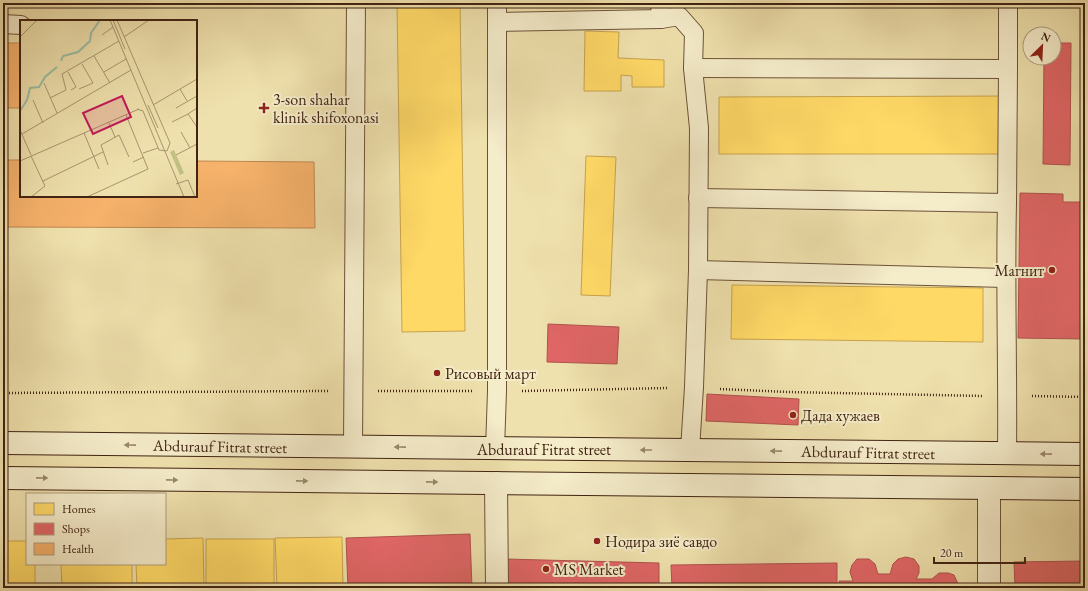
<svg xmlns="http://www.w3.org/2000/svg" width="1088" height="591" font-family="'EB Garamond',serif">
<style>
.homes{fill:#ffd966;stroke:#c6a24d}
.shops{fill:#e06666;stroke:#b0524d}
.health{fill:#f6b26b;stroke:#bf8750}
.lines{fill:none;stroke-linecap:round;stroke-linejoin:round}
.lane-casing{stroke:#6c5239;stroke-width:20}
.street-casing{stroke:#6c5239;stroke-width:24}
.secondary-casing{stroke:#402312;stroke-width:24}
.path{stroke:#402312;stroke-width:2.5;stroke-dasharray:1 2;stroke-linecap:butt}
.lane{stroke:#f5ecca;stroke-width:18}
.street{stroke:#f5ecca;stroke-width:22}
.secondary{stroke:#f5ecca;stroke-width:22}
.oneway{fill:#9a886e}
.poi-dot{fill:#8f2418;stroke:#f5ecca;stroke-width:1.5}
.labels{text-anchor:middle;stroke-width:4;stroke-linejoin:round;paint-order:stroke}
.poi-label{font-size:16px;fill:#402312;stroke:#f5ecca;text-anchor:start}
.street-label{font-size:16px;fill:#402312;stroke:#f5ecca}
.inset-river{fill:none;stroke:#9abea6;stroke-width:2}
.inset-road{fill:none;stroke:#a9956f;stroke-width:1}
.view{fill:#c2185b;fill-opacity:0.15;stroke:#c2185b;stroke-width:2}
.inset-edge{fill:none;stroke:#402312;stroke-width:2}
</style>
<rect width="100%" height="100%" fill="#efe1ad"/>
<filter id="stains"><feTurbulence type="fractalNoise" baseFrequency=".005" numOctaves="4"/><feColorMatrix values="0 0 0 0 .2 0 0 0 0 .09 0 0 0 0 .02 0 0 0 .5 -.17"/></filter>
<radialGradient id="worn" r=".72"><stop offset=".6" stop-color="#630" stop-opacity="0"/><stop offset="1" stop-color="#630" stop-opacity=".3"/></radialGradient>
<g class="homes">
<path d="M397,3h63l5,328 -63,1z"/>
<path d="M585,31l34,1 -1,26 46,2v27h-32v-11l-11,-1v16h-37z"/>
<path d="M1012,96v58h-293v-57z"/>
<path d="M586,156l30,1 -6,139 -29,-1z"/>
<path d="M732,285l251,3v54l-252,-3z"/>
<path d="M342,537l1,51h-66l-2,-50z"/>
<path d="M203,538l1,50h-67l-1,-24h29v-25z"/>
<rect x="206" y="539" width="68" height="49"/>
<path d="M3,541h24v23h8v24h-32z"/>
<path d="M61,564h71v24h-70z"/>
</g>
<g class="shops">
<path d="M1054,43h17l-1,122 -27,-1 1,-106h10z"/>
<path d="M1020,193l43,1v8h22v137l-67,-1z"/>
<path d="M548,324l71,3 -2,37 -70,-2z"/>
<path d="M707,394l92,5 -1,26 -92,-4z"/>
<path d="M470,534l2,54h-124l-2,-50z"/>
<path d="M906,557l8,2 5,7v7l-3,6h16l7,-6h9l6,2 6,13h-121v-7h14l-3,-9 2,-7 5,-6h12l6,5 3,10h12l3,-10 5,-5z"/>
<path d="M505,559l154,4v25h-155z"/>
<path d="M1085,561v27h-70l-1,-26z"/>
<path d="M837,563v25h-165l-1,-23z"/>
</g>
<g class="health">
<rect x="3" y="43" width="18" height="65"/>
<path d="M3,160h18v36h175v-35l118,1 1,66 -312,-1z"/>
</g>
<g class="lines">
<g class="lane-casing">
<g id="lane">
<path d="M661,19l18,-3 15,17 -1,35 6,60 -1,142 -4,117 -4,63"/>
<path d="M497,22l164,-3 -1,-16"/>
<path d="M3,24l18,1"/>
<path d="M693,68l315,1 -1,134 -309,-5"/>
<path d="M1008,69v-66"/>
<path d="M1007,203c-2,83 1,167 0,251"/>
<path d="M698,270l307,8"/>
<path d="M353,447l3,-444"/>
<path d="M495,449l2,-58v-388"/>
</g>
</g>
<g class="street-casing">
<g id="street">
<path d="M496,483l1,105"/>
<path d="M989,588v-100"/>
</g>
</g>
<g class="secondary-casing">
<g id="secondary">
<path d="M3,443l1082,11"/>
<path d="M3,478l1082,11"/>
</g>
</g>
<g class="path">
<path d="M720,389l68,3 195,4"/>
<path d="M378,391h95"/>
<path d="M522,391l147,-3"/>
<path d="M3,393l326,-2"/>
<path d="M1032,396l53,1"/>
</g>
<use href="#lane" class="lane"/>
<use href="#street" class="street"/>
<use href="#secondary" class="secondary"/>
</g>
<defs><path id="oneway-solid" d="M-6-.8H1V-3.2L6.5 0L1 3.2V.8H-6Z"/></defs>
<g class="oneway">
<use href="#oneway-solid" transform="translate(130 445) rotate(-179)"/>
<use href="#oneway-solid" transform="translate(400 447) rotate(-179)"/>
<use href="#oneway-solid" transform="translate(646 450) rotate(-180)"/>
<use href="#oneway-solid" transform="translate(776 451) rotate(-179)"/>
<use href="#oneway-solid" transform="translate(1046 454) rotate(-179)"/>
<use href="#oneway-solid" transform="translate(42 478) rotate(1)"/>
<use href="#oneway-solid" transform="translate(172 480) rotate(1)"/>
<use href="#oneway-solid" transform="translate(302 481) rotate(1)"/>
<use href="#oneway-solid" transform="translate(432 482) rotate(1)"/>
</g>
<g class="poi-dot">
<path d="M262 102h4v4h4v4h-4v4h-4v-4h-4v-4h4z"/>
<circle cx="1052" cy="270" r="4"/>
<circle cx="437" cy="373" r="4"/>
<circle cx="793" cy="415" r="4"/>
<circle cx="597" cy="541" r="4"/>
<circle cx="546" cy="569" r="4"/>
</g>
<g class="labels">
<g class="poi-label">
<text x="273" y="105">3-son shahar<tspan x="273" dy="18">klinik shifoxonasi</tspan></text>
<text x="1044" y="276" text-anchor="end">Магнит</text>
<text x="445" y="379">Рисовый март</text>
<text x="801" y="421">Дада хужаев</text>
<text x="605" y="547">Нодира зиё савдо</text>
<text x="554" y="575">MS Market</text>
</g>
<g class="street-label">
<text transform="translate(220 446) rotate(1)" y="6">Abdurauf Fitrat street</text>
<text x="544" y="455">Abdurauf Fitrat street</text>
<text transform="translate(868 452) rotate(1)" y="6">Abdurauf Fitrat street</text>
</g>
</g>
<g transform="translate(20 20)">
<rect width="177" height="177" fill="#efe1ad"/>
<path d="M154,130l10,23 -4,2 -10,-23z" fill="#c1c184"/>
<path class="inset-river" d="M41,41l2,-5 15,-4 12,-11 1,-8 9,-13M0,91l7,-11 3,-12 9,-1 6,-10 12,-10"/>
<path class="inset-road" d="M90,0l74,177M93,0l12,29M97,0l53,123 -3,8 -8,-1 -16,-39 -6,-2M82,15l11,-8M0,17l17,-17M104,17l25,-17M74,36l16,27M48,52l8,15 -5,3M84,52l22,-13M24,63l13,30M59,69l14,-6 -11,-19M160,69l7,12M30,78l16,-8 -4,-16 57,-33M13,80l10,23M128,85l10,23M133,85l44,-26M156,88l21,-12M177,88l-9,6 9,13M152,102l16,-8M89,103l6,14M0,110l11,25M161,112l9,16M64,113l15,36M2,114l109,-64M123,133l15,-5M156,135l21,-11M0,141l119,-52M113,142l11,-5M88,145l-7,-20 18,-10 10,22M23,161l60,-29M156,164l12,-4 7,17M11,177l14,-11 -14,-30M67,177l61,-28 -22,-54"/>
<path class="view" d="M102,76l9,21 -38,17 -10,-21z"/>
<rect width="177" height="177" class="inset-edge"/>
</g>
<rect width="1088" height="591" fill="none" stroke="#efe1ad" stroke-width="16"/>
<rect x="4" y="4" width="1080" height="583" fill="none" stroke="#402312" stroke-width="2"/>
<rect x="8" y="8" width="1072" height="575" fill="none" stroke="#402312"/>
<rect x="26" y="493" width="140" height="72" fill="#f5ecca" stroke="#ad9c80"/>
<rect x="34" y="503" width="20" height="12" fill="#ffd966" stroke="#ad9c80"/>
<text x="62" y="513" font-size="12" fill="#402312">Homes</text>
<rect x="34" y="523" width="20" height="12" fill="#e06666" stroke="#ad9c80"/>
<text x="62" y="533" font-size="12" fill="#402312">Shops</text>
<rect x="34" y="543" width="20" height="12" fill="#f6b26b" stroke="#ad9c80"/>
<text x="62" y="553" font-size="12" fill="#402312">Health</text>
<g transform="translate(1042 46) rotate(24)"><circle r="19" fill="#f5ecca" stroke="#ad9c80"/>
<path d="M0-3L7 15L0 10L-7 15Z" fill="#8f2418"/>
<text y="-6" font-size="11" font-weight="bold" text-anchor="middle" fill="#402312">N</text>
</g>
<path d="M934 557v6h91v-6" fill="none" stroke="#402312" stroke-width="2"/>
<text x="940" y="557" font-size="12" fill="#402312" stroke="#f5ecca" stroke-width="3" paint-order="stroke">20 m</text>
<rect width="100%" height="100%" filter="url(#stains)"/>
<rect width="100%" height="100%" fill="url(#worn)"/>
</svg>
